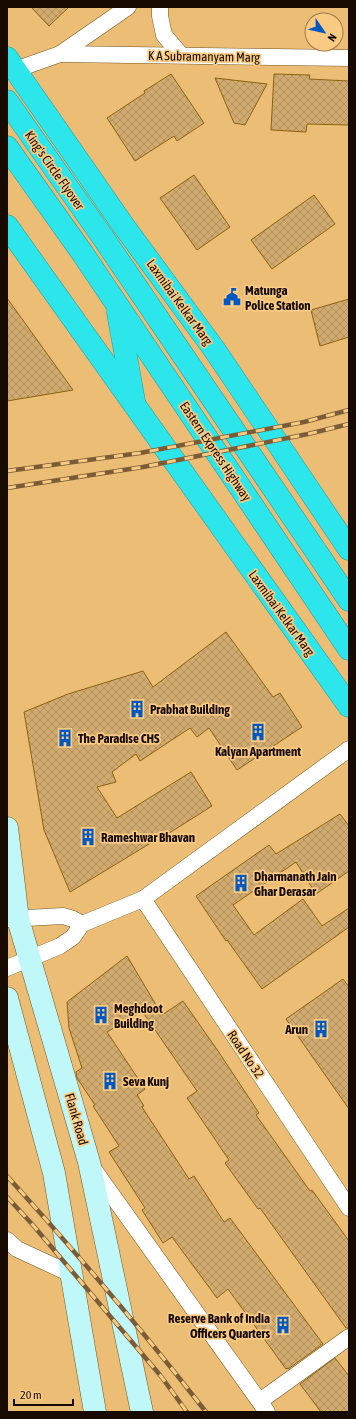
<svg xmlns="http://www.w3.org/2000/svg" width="356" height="1419" font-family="'Asap Condensed',sans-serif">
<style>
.building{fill:url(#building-cross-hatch);stroke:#8c6210}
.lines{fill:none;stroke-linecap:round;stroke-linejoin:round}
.street-casing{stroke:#77571e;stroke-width:17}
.secondary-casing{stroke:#77571e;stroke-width:23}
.highway-casing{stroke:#259999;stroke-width:23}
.street{stroke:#fff;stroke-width:16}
.secondary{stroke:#c0f8f9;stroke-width:22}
.highway{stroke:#2ce6ec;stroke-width:22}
.rail-casing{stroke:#7a5d37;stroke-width:4.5}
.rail{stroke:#f9ca82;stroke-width:3;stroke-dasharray:9;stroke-linecap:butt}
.labels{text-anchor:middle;stroke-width:3.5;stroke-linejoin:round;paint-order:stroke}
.street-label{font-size:13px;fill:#170a00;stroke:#f9ca82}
.poi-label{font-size:13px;font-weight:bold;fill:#170a00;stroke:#f9ca82;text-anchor:start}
</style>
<defs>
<pattern id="building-cross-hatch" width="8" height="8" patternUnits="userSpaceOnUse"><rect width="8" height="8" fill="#d0aa6f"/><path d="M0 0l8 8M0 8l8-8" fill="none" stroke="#b2915e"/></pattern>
</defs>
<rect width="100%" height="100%" fill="#ebbd75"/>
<g class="building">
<path d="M31,7h38l-20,19z"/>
<path d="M171,74l33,49 -27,18 -3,-5 -39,25 -28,-43 38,-25 -1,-2z"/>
<path d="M274,74l36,1 -1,4 40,2v44l-42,-1 -1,8 -35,-2z"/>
<path d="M215,78l52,6 -22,41 -11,-2z"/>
<path d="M194,175l36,52 -33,23 -37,-52z"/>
<path d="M314,195l21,29 -63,45 -21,-29z"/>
<path d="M7,298l66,92 -66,11z"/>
<path d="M349,299v38l-29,9 -9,-36z"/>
<path d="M226,632l47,65 7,-4 22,34 -65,43 -28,-42 -12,9 -7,-9 -50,33 -4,-7 -24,18 4,10 -19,5 20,31 74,-46 21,34 -57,36 -1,-1 -84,51 -26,-62 -20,-118 44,-18 75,-23 10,16z"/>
<path d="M340,814l9,12v45l-33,23 -20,-32 -63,43 21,30 49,-36 19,27 27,-18v19l-87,62 -35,-49 -1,1 -30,-45 73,-51 7,9z"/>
<path d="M127,956l35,59 21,-14 35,50 41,62 -3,2 54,76 2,-1 37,51v87h-3l-86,-120 -2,1 -33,-46 4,-3 -42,-62 10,-7 -55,-80 -35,21 38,57 -8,6 7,11 -2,1 47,72 5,-3 30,46 6,-4 93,126 -35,25 -1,-1 -1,1 -58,-80 -11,9 -45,-61 -9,6 -21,-33 3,-2 -36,-56 10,-6 -26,-40 2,-1 -18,-27 -1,-6 6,-4 -13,-40 -2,-26z"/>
<path d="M343,979l6,8v122l-63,-90z"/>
<path d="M335,1358l14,18v36h-28l-21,-28z"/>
</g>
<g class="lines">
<g class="street-casing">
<g id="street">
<path d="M160,7v9l4,19 17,20"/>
<path d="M60,54l289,4"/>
<path d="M15,70l45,-16 68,-47"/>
<path d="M143,899l206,309"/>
<path d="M8,919l55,-3 10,3 9,5"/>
<path d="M7,968l53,-22 13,-9 9,-13 61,-25 206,-150"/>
<path d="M92,1167l175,245"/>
<path d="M7,1240l10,9 54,25"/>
<path d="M260,1401l89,-64"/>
</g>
</g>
<g class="secondary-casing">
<g id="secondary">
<path d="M7,828l11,91 71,243 53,250"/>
<path d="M7,998l47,175 41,239"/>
</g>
</g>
<g class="highway-casing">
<g id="highway">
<path d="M7,58l116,167 91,124 135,200"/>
<path d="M7,101l97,138 245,361"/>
<path d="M7,147l76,107 266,395"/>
<path d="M7,226l342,480"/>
<path d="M118,313l16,88"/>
</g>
</g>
<use href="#street" class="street"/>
<use href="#secondary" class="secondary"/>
<use href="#highway" class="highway"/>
<g class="rail-casing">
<g id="rail">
<path d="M7,471l133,-18 164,-31 45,-12"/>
<path d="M7,488l136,-21 165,-33 41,-10"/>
<path d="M7,1176c69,76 136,155 199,236"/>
<path d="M7,1197l25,27 128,151 27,37"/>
</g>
</g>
<use href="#rail" class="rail"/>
</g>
<defs>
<g id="civic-bare" transform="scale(1.38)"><path d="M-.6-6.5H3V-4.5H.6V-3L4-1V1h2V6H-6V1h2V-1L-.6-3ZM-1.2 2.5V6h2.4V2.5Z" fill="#0059c2" stroke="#f9ca82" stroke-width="2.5" paint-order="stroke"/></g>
<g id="building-bare" transform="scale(1.38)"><path d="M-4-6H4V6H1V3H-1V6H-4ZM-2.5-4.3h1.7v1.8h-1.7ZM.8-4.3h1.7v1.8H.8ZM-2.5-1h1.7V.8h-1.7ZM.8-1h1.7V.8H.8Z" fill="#0059c2" stroke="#f9ca82" stroke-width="2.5" paint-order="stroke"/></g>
</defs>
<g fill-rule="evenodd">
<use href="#civic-bare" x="232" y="297"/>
<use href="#building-bare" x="137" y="709"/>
<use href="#building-bare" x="258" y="732"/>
<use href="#building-bare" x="65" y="738"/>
<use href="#building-bare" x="88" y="837"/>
<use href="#building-bare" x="241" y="883"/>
<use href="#building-bare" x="101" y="1015"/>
<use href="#building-bare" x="321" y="1029"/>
<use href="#building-bare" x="110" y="1081"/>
<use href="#building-bare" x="283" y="1325"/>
</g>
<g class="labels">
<g class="street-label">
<text transform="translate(204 56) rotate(1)" y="5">K A Subramanyam Marg</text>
<text transform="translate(55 170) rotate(55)" y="5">King's Circle Flyover</text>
<text transform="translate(180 302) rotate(54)" y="5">Laxmibai Kelkar Marg</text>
<text transform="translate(216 451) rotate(56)" y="5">Eastern Express Highway</text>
<text transform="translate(282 613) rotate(54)" y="5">Laxmibai Kelkar Marg</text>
<text transform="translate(246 1054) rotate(56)" y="5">Road No 32</text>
<text transform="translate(77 1119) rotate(74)" y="5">Flank Road</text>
</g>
<g class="poi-label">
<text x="245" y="295">Matunga<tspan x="245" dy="15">Police Station</tspan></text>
<text x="150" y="714">Prabhat Building</text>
<text x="78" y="743">The Paradise CHS</text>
<text x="258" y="756" text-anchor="middle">Kalyan Apartment</text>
<text x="101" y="842">Rameshwar Bhavan</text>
<text x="254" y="881">Dharmanath Jain<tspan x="254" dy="15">Ghar Derasar</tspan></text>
<text x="114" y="1013">Meghdoot<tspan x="114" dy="15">Building</tspan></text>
<text x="308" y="1034" text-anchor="end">Arun</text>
<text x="123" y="1086">Seva Kunj</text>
<text x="270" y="1323" text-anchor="end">Reserve Bank of India<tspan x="270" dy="15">Officers Quarters</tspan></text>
</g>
</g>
<rect width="356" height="1419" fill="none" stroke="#170a00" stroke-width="16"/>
<g transform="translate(324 32) rotate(124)"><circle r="19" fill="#f9ca82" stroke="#9f7d4e"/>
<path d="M0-3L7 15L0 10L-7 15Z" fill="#0059c2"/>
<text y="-6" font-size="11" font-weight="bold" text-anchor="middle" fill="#170a00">N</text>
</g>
<path d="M14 1399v6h59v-6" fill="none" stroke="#170a00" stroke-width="2"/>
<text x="20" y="1399" font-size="12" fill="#170a00" stroke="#f9ca82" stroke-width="3" paint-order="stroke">20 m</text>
</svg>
